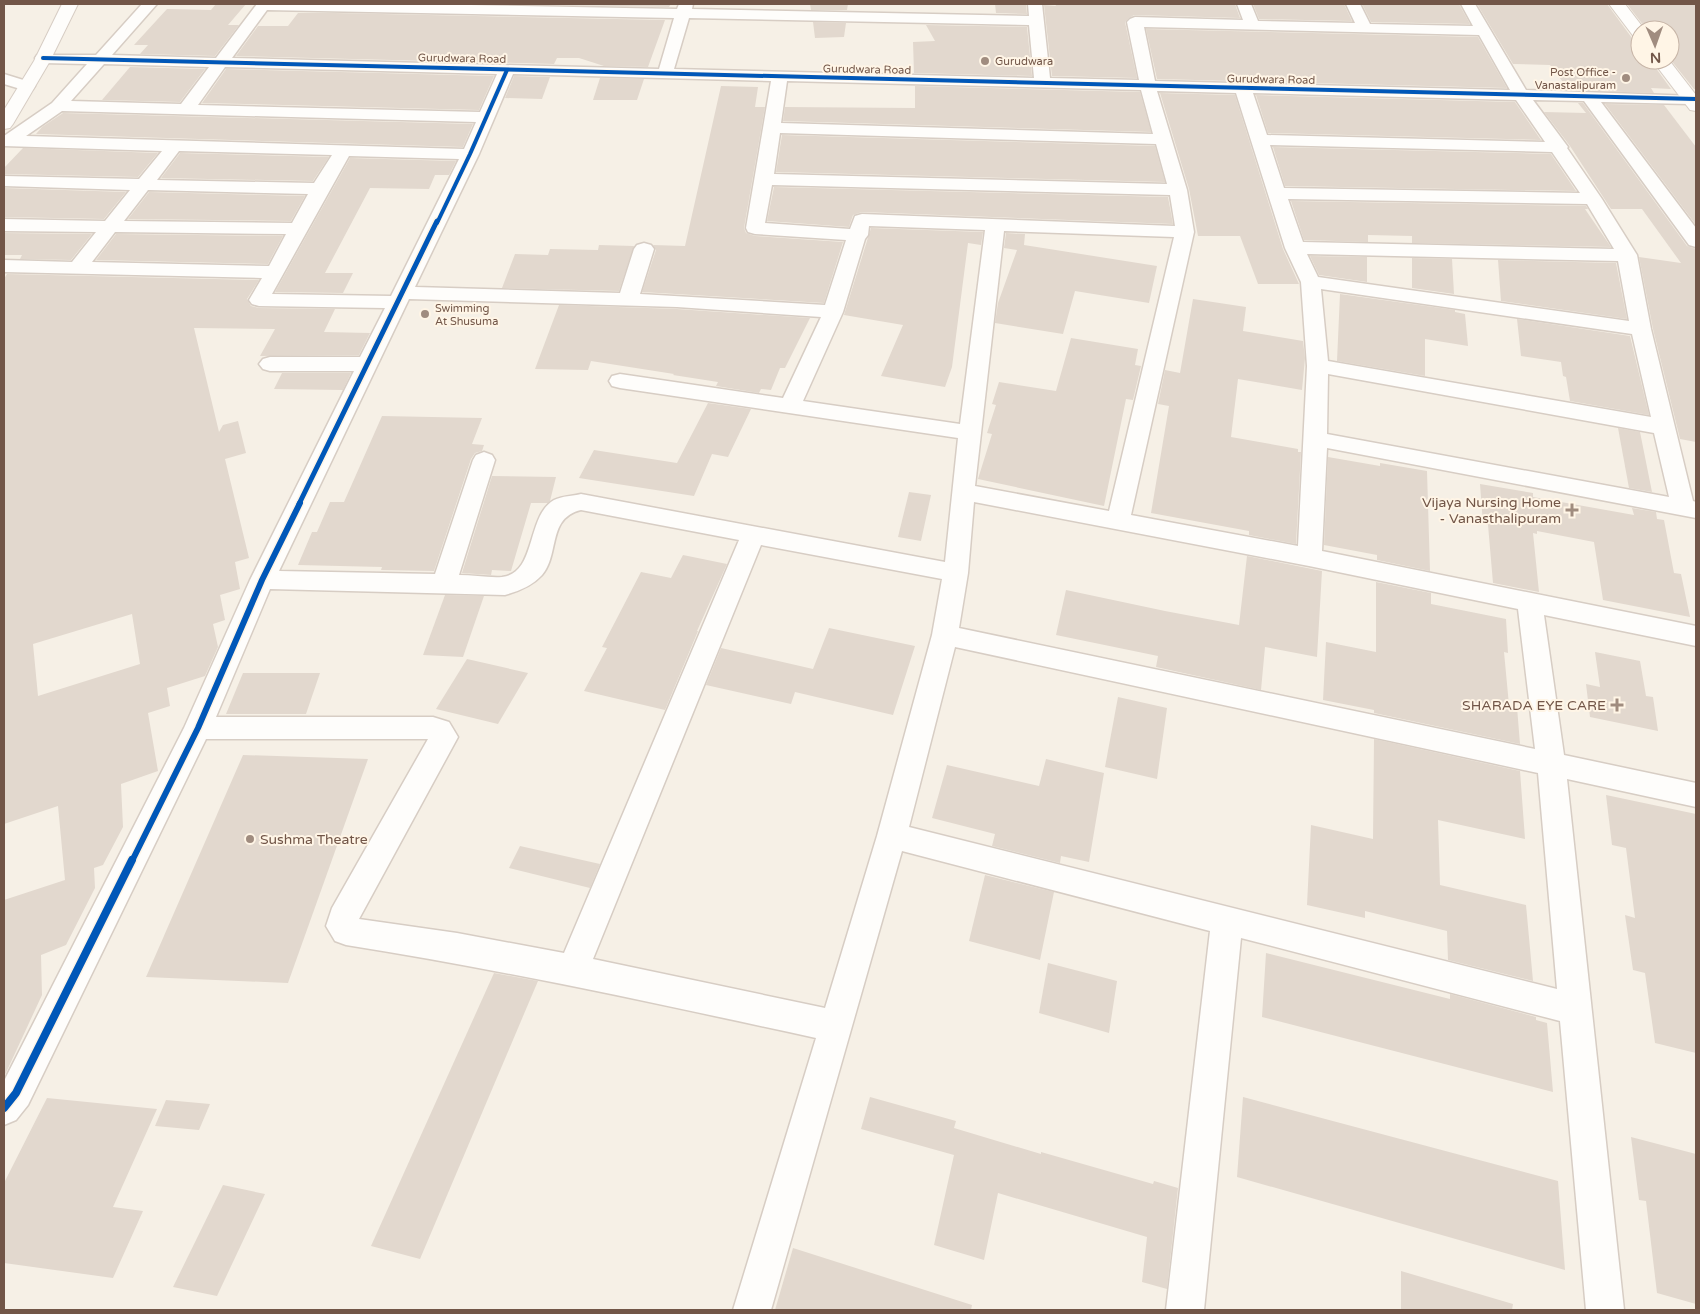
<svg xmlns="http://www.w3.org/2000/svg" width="1700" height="1314" font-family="'Varela Round',sans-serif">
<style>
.building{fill:#e2d8ce;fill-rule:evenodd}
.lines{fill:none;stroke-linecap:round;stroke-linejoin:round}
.minor-casing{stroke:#d7cdc4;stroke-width:3}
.tertiary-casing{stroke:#d7cdc4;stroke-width:2}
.minor{fill:#fefdfb;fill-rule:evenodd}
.tertiary{fill:#fefdfb;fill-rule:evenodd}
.cycleway-far3-casing{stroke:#fff5e6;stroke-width:5.5}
.cycleway-far2-casing{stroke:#fff5e6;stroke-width:8}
.cycleway-far1-casing{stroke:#fff5e6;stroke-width:9}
.cycleway-casing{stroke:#fff5e6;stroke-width:11}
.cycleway-far3{stroke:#0057b8;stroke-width:4}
.cycleway-far2{stroke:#0057b8;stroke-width:5}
.cycleway-far1{stroke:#0057b8;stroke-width:6}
.cycleway{stroke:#0057b8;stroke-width:8}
.poi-dot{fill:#a08c7f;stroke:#fff5e6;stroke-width:2}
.labels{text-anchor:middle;stroke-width:4;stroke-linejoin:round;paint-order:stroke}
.far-street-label{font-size:11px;fill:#725648;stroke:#fff5e6}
.far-poi-label{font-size:11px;fill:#725648;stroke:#fff5e6;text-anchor:start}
.poi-label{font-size:14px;fill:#725648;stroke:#fff5e6;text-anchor:end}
</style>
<rect width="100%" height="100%" fill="#f6f0e6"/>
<g class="building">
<path d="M216,4h30l-18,21h11l-24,31 -75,-2 8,-9h-14l33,-36 44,1z"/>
<path d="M502,4h169l-2,3z"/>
<path d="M810,4h38l-1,6h-36z"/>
<path d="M995,4l31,1 1,9 -31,-1z"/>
<path d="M1055,4h180l5,14 -106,-3 -5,3 -4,4 12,56 -85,-2 -8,-71 12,1z"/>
<path d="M1253,4h91l8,17 -93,-2z"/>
<path d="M1362,4h97l11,20 -99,-2z"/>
<path d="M1477,4h130l25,34 8,3v19h10l21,29 -20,-1 3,5 -85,-3 -19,-25 -37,-1z"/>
<path d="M1627,4h69v85h-2l-24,-30v-29h-23z"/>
<path d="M298,13h37l330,7 -17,47 -44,-1 -25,-8h-22l-3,6 -318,-8 22,-30h30z"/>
<path d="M813,22l33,1 -2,14 -29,1z"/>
<path d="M926,25l101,2 5,49 -118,-3 -1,-31 22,-1z"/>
<path d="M1146,29l332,8 29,51 -350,-9z"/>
<path d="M130,67l75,2 -25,33 -78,-2z"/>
<path d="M226,69l268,7 -15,34 -277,-7z"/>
<path d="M514,76l36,1 -8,22 -37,-1z"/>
<path d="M600,78l44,1 -7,21h-44z"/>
<path d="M721,86l37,1 -3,20h10l-21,121 2,5 9,3 88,6 -19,61 -182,-11 14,-42 -3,-5 32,1z"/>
<path d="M915,86l225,6 11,40 -368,-11 2,-14 130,1z"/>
<path d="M1160,93l75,2 48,154 16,35h-41l-18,-48h-42l-9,-47z"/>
<path d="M1256,95l259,7 26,38 -273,-7z"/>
<path d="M1578,103h5l104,143 9,3v193l-16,-3 -27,-110 -14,-72 42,6 -39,-54h-31l-41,-63 -26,-34 42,1z"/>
<path d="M1605,104l59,1 32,42v78z"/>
<path d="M63,113l410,11 -10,23 -427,-13 6,-7z"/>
<path d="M782,135l373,11 10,36 -389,-10z"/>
<path d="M1273,147l278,7 25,37 -291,-5z"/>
<path d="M23,148l135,5 -20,24 -134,-3v-6z"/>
<path d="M180,153l149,4 -16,24 -152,-3z"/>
<path d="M350,158l106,3 -7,14h-14l-6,14 -59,-1 -45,85h28l-10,20 -68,-1z"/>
<path d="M774,187l394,10 5,27 -311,-12 -9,3 -4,12 -82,-6z"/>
<path d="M4,188l122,4 -22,27 -100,-2z"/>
<path d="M149,192l156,4 -14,25 -163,-2z"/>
<path d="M1291,201l295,5 2,3h-3l26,38 -199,-4v-7l-44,-1v7l-64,-2z"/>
<path d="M871,228l112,4 -2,13 -13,-2 -16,124 -7,20 -64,-11 22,-51 -59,-10z"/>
<path d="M4,233l88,1 -21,26 -51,-1 2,-4h-18z"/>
<path d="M1006,233l19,1 -1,11 133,21 -8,37 -74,-12 -12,43 -68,-11 3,-20 19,-53 -13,-2z"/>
<path d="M116,234l167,2 -15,28 -172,-4z"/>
<path d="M599,245l35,1 -15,45 -117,-3 13,-34 33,1 2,-6 48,1z"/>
<path d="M1310,256l57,1v25l-48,-7z"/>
<path d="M1412,258l40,1 2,35 -42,-6z"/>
<path d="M1498,260l118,3 11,56 -126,-18z"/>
<path d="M7,274l252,6 -12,19 4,7 8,2 76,1 -11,23 46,1 -11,22 -99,1 15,-27 -81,-1 25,104 4,-7 15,-4 8,32 -21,6 24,99 -14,4 5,27 -20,6 5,25 -12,4 5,23 -13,29 -38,12 3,18 -22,7 10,58 -37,13 2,43 -20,38 -9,3 1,20 -29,57 -25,10 1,40 -38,82v-177l61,-20 -7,-74 -54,18v-545zM132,614l8,50 -102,32 -5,-52z"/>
<path d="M1340,294l115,16v2l10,2 3,32 -43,-7v37l-88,-15z"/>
<path d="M1193,299l53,8 -3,24 60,10 2,17 -3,32 -64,-11 -7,58 67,12v3h3l-5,92 -47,-9v-4l-98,-18 18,-107 -11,-2 7,-34 15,3z"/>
<path d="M559,305l118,4 133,9 -25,50h-5l-9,22 -10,-1 -2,4 -43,-7 2,-4 -45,-7 1,-1 -83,-13 -3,9 -53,-1z"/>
<path d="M1517,319l113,17 19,79 -79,-14 -4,-24 -3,-1 -2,-14 -40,-6z"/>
<path d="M1071,338l67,11 -3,16 6,1 -8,34 -7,-1 -22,107 -126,-27 14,-45 -5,-1 9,-28 -4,-1 7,-22 57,9z"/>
<path d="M282,373h69l-8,17 -69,-1z"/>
<path d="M708,403l43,6 -23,48 -16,-3 -18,42 -115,-18 15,-28 83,13z"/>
<path d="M382,416l100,2 -10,26 12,1 -2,6 -7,2 -4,6 -37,112 -53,-1 1,-3 -84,-2 14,-33h5l13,-30h14z"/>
<path d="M1618,428l22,4 12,60 -23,-4z"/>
<path d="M1328,457l52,9v-3l47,8 3,100 -53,-11v-5l-53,-10z"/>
<path d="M492,476l64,1 -6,24 -2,2h-17l-20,68 -19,-1 -1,5 -29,-2z"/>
<path d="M1480,484l53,9v4l101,18 -2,-7 24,4 1,7 7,1 10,53 7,1 9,43 -87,-17 -9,-58 -57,-11v3l-4,-1 6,59 -46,-9 -5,-58 -5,-1z"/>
<path d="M909,492l22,3 -10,46 -23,-4z"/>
<path d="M683,555l44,9 -30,67h1l-33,79 -81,-19 23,-43 -5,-1 39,-75 30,6z"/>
<path d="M1247,556l75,15 -5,86 -52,-10 -4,43 -105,-23 2,-11 -102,-21 10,-45 99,21 74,14z"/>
<path d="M1376,582l55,11v11l75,15 2,34 -4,-1 5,53 8,2 3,37 -146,-31v-3l-51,-10 3,-58 50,10z"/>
<path d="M445,595l39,1 -21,61 -40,-2z"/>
<path d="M829,628l86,18 -22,69 -98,-23 -4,12 -85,-19 15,-37 92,21z"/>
<path d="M1595,652l45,9 6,35 7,1 5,34 -68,-14 -4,-33 14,3z"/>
<path d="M467,659l61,14 -30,51 -62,-15z"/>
<path d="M243,673h77l-14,41h-80z"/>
<path d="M1118,697l49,11 -10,71 -52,-12z"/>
<path d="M1374,739l146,32 5,68 -87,-19 2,65 86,20 7,76 -85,-21 -1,-29 -82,-20v7l-58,-13 4,-80 62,14z"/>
<path d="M243,755l125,4 -80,224 -142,-6z"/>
<path d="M1046,759l58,14 -15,89 -28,-6 -1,7 -68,-17 3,-12 -63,-16 15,-53 92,21z"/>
<path d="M1606,795l90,19v239l-41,-10 -10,-70 -12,-3 -8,-55 10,3 -9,-70 -14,-3z"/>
<path d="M520,846l80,18 -10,24 -81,-20z"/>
<path d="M985,875l69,17 -14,68 -71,-19z"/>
<path d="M1266,953l184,46v-5l86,23v3l11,3 6,69 -291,-75z"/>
<path d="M1048,963l69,18 -8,52 -70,-20z"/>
<path d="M494,973l44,8 -118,278 -49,-13z"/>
<path d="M870,1097l86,24 -2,7 87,26v-2l112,32 1,-3 24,7 -11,101 -25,-7 5,-45 -149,-44 -14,67 -50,-15 20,-90 -93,-26z"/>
<path d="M1243,1097l315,84 7,89 -328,-93z"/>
<path d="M47,1098l110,11 -44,98 30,4 -30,67 -109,-15v-80z"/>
<path d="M166,1100l44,4 -11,26 -44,-4z"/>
<path d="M1631,1137l65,17v150l-39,-11 -11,-92 -7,-1z"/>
<path d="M223,1185l42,9 -48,102 -44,-9z"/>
<path d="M793,1248l179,57 -1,5h-196z"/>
<path d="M1401,1271l112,33 -1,6h-111z"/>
</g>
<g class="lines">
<g class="minor-casing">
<g id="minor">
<path d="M142,4h15l-45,51 104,3 41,-54h160l260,5 2,-5h14l-1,5 337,7 -1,-12h14l8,74 89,2 -12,-58 3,-3 5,-2 108,3 -6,-16h14l7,17 97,2 -9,-19h14l10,20 103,2 -12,-22h14l51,86 169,6 1,4 -7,4 -88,-2 95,126v19l-7,-2 -105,-144 -51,-1 35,47 -1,1 35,51 35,56 14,74 42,172 3,1v16l-369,-70 -5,103 374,75v20l-152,-31 20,140 132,28v24l-129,-28 57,531h-38l-26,-289 -319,-83 -37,372h-38l44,-379 -308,-80 -131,459h-38l83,-272c-156,-34 -312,-68 -470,-93l-11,-4 -9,-15 6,-18 96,-169h-222l-178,366 -12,15 -12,5v-44l180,-353 66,-148 104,-209h-84l-7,-2 -4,-5 4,-5 7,-2h90l25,-49 -126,-2 -7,-2 -3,-4 13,-22 -258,-6v-12l68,2 24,-30 -92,-1v-12l101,2 25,-31 -126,-4v-10l135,3 23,-28 -158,-5v-10l48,-33 35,-39 -44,-1 -6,-2 -2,-3 2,-3h59zM267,10l407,8 -15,51 -427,-11zM689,18l340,7 5,53 -360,-9zM1144,27l335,8 31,55 -355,-9zM104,64l105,3 -28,37 -110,-3zM225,67l272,7 -17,38 -282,-7zM513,74l258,7 -25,147 2,4 7,2 91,6 -21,65 -185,-11 14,-45 -3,-4 -7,-2 -7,2 -3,4 -14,44 -205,-6 64,-133zM787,81l354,9 12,44 -372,-11zM1157,91l79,2 49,155 16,34 6,84 -9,180 -167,-31 63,-283 -7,-42zM1253,93l263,7 29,42 -278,-7zM62,111l414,11 -12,27 -438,-13zM780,133l376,11 11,40 -393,-10zM1270,145l282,7 28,41 -296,-5zM179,151l153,4 -18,28 -157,-3zM349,156l110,3 -68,137 -119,-2zM772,185l398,10 5,31 -313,-12 -7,2 -5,13 -85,-6zM148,190l160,4 -16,29 -168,-2zM1288,199l299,5 27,45 -311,-7zM869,226l116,4 -25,194 -157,-23 40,-89 22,-73 3,-4zM1004,231l170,6 -65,274 -134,-25zM115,232l171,2 -17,32 -177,-4zM1307,254l311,7 11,60 -311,-44zM1321,289l311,45 19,83 -323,-56zM409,299l268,8 144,10 -38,81 -163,-24 -8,2 -3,5 3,5 8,2 338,50 -13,124 -364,-68c-8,2 -19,2 -27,6 -28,16 -17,73 -52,77 -13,1 -29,-2 -43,-2l36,-115 -3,-5 -8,-3 -8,3 -3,5 -38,114 -156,-3zM1328,374l326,59 15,64 -342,-63zM974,502l335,64 209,43 17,140 -576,-121 9,-55zM581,510l158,30 -175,413 -107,-20 -98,-14 99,-182 -9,-15 -16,-5h-217l54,-128 235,6c14,-4 27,-9 37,-20 18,-21 5,-57 39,-65zM761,545l181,34 -10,56 -55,201 -52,172 -232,-49zM955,647l583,126 19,216 -648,-162z"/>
<path d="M4,74l29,9 2,3 -2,3 -6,2 -23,-7z"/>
</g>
</g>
<g class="tertiary-casing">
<g id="tertiary">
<path d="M62,4h16l-28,57 -37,63 -3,4 -6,1v-19l30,-49z"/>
<path d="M1609,4h16l20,26h-5v9l-6,-2z"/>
<path d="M1652,60h17l27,35v16l-6,-1z"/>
</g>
</g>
<use href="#minor" class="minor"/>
<use href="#tertiary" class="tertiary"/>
<g class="cycleway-far3-casing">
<g id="cycleway-far3">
<path d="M43,58l1653,41"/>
<path d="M437,223l33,-69 37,-84"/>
</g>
</g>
<g class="cycleway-far2-casing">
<path id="cycleway-far2" d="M299,504l138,-283"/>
</g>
<g class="cycleway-far1-casing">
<path id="cycleway-far1" d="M132,861l66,-133 64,-148 38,-77"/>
</g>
<g class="cycleway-casing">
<path id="cycleway" d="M4,1108l12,-15 116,-233"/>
</g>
<use href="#cycleway-far3" class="cycleway-far3"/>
<use href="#cycleway-far2" class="cycleway-far2"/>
<use href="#cycleway-far1" class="cycleway-far1"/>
<use href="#cycleway" class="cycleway"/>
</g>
<g class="poi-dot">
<circle cx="985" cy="61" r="5"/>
<circle cx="1626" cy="78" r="5"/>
<circle cx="425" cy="314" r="5"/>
<path d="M1569.5 502.5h5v5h5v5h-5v5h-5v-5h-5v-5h5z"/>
<path d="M1614.5 697.5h5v5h5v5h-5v5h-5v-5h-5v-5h5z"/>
<circle cx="250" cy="839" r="5"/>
</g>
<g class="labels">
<g class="far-street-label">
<text transform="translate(462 58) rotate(1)" y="4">Gurudwara Road</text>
<text transform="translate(867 69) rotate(1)" y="4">Gurudwara Road</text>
<text transform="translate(1271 79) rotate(1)" y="4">Gurudwara Road</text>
</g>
<g class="far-poi-label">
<text x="995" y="65">Gurudwara</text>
<text x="1616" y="76" text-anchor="end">Post Office -<tspan x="1616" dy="13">Vanastalipuram</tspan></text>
<text x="435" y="312">Swimming<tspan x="435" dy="13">At Shusuma</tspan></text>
</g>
<g class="poi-label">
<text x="1561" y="507">Vijaya Nursing Home<tspan x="1561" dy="16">- Vanasthalipuram</tspan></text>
<text x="1606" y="710">SHARADA EYE CARE</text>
<text x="260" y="844" text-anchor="start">Sushma Theatre</text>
</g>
</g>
<rect width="1700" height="1314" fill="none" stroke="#725648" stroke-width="10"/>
<g transform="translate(1655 45) rotate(178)"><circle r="24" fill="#fff5e6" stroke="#c7b5a7"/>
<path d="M0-4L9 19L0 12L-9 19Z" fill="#a08c7f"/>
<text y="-8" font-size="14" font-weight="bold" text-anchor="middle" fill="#725648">N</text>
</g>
</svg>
